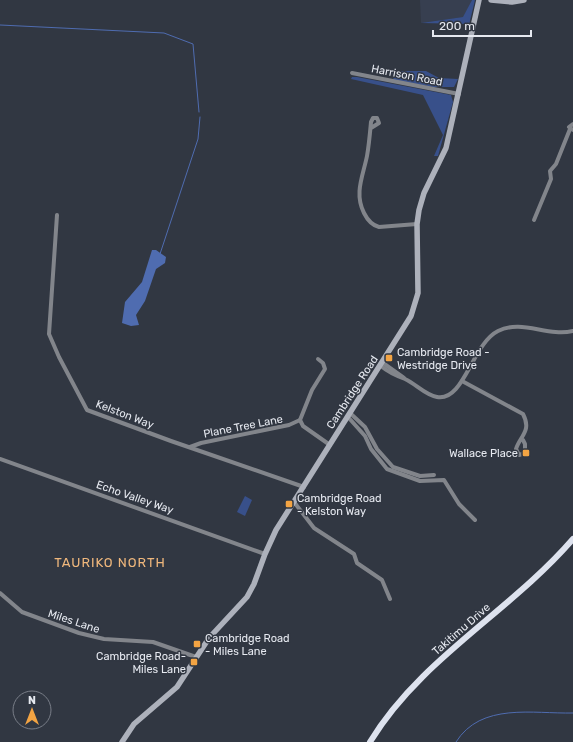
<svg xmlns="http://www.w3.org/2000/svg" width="573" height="742" font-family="Rubik,sans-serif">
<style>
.built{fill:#373f50}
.green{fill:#38508a}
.water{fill:#4f6cb0}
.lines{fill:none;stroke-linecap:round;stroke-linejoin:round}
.stream{stroke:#4f6cb0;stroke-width:1}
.minor{stroke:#82858b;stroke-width:4}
.secondary{stroke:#adb1bb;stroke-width:5.5}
.trunk{stroke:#dde2ee;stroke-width:6}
.poi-dot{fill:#f3a443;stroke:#313742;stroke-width:1.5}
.labels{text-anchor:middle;stroke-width:3;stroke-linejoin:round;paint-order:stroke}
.street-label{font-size:11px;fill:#e6e9f0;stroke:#313742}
.poi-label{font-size:11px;fill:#e6e9f0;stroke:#313742;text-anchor:start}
.quarter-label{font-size:13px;letter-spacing:1px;fill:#efb77c;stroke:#313742}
</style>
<rect width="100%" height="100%" fill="#313742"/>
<path class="built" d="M420,0h52l-8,17 -43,6z"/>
<g class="green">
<path d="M472,0h3l-7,29h-2l1,-5 -46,-1 42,-6z"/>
<path d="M399,71h27l13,7 19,1 -4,8h-21l-39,-7 -3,-7z"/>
<path d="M352,77h5l94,18 2,7 -15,54h-4l9,-21 -20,-40 -72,-16z"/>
<path d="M245,496l7,4 -7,16 -8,-4z"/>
</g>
<path class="water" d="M152,250h4l10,7 -1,6 -9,6 -11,32 -9,14 3,10 -8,1 -9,-3 3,-21 17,-20z"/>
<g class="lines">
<g class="stream">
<path d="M0,25l164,8 29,11 6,68"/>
<path d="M160,254l38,-115 2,-22"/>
<path d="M456,742c25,-40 77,-28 117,-29"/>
</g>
<g class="minor">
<path d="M352,73l107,21"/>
<path d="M573,124l-4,3 4,3"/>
<path d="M371,128l8,-5 -2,-5h-4l-2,4c-1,11 -2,23 -4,34 -4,20 -13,37 -3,57 3,6 7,12 15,14l38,-3"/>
<path d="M57,215l-8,119 10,23 28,53 84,31 133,46"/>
<path d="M534,220l17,-41 -1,-8 6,-7 14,-35"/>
<path d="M318,359l5,4 2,6 -13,21 -12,30 3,6 27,19"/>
<path d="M383,363l21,15"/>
<path d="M381,366c7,6 16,10 24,13 11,5 20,16 32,18 27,5 35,-53 61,-66 24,-12 49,6 75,0"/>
<path d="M462,381l61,33c9,17 -3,22 -7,35l3,6 6,-2v-9l-2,-4"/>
<path d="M350,413l15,14 12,22 16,18 27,9 14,-1"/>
<path d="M348,417l17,19 6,13 16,20 33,12 24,-1 15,24 16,16"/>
<path d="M190,447l11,-4 88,-18 11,-5"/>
<path d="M0,459l265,95"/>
<path d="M294,502l20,26 40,26 3,9 25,17 8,19"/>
<path d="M0,593l22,19 57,21 25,6 49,3 43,15"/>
</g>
<g class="secondary">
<path d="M491,0l21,2 12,-2"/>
<path d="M122,742l12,-18 43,-37 32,-49 38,-41 7,-13 11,-30 11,-24 135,-214 7,-23 -1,-69 2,-14 5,-17 22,-45 33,-148"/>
</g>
<path class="trunk" d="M370,742c50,-83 140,-130 203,-203"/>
</g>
<g class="poi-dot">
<rect x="385" y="354" width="8" height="8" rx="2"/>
<rect x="522" y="449" width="8" height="8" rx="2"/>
<rect x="285" y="500" width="8" height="8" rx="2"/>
<rect x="193" y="640" width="8" height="8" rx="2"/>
<rect x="190" y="658" width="8" height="8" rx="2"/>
</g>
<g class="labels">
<g class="street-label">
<text transform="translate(407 75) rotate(11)" y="4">Harrison Road</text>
<text transform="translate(352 392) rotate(-57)" y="4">Cambridge Road</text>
<text transform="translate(125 414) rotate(21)" y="4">Kelston Way</text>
<text transform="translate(243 426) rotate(-11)" y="4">Plane Tree Lane</text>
<text transform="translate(135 497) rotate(19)" y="4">Echo Valley Way</text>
<text transform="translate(74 621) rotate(18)" y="4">Miles Lane</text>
<text transform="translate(461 629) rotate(-41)" y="4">Takitimu Drive</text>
</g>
<g class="poi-label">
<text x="397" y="356">Cambridge Road -<tspan x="397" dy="13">Westridge Drive</tspan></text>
<text x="518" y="457" text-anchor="end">Wallace Place</text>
<text x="297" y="502">Cambridge Road<tspan x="297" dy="13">- Kelston Way</tspan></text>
<text x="205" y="642">Cambridge Road<tspan x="205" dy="13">- Miles Lane</tspan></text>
<text x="186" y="660" text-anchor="end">Cambridge Road-<tspan x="186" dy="13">Miles Lane</tspan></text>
</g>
<g class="quarter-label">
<text x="110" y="567">TAURIKO NORTH</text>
</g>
</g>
<g transform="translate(32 710)"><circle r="19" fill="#313742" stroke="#797e88"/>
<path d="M0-3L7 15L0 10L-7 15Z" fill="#f3a443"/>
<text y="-6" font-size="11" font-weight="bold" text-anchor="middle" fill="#e6e9f0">N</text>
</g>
<path d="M433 30v6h98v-6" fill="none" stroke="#e6e9f0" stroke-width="2"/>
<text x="439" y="30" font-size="12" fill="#e6e9f0" stroke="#313742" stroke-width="3" paint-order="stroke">200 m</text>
</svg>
